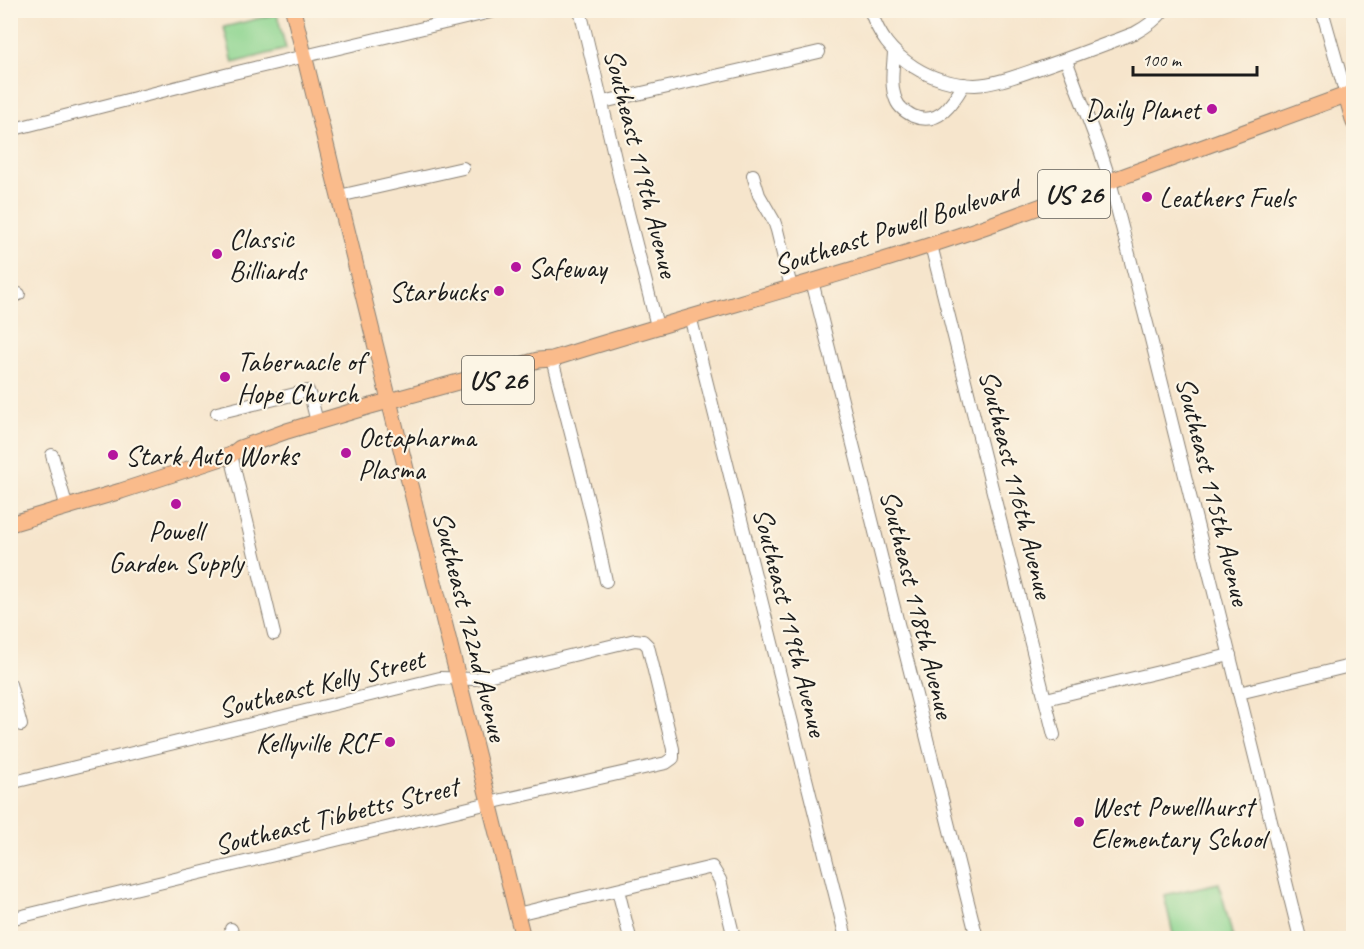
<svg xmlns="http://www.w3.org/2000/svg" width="1364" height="949" font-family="Caveat,sans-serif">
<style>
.green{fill:#8cd48f;stroke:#547856;stroke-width:1.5}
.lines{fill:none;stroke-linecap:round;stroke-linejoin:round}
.minor-casing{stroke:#898074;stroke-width:14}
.major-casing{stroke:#898074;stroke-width:17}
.minor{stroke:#fff;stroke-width:12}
.major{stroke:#fabb8b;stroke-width:15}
.poi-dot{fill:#b5179e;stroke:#fcf5e5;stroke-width:2}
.labels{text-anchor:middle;stroke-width:4.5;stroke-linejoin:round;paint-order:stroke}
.shield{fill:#fcf5e5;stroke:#5f5d58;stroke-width:1.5}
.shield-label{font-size:27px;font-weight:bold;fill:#1c1c1c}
.poi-label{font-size:28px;fill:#1c1c1c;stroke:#fcf5e5;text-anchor:start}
.street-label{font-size:28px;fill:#1c1c1c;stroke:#fcf5e5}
</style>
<rect width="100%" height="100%" fill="#fcf5e5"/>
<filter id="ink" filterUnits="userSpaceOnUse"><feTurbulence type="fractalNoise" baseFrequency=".0167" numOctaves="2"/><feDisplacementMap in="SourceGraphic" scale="12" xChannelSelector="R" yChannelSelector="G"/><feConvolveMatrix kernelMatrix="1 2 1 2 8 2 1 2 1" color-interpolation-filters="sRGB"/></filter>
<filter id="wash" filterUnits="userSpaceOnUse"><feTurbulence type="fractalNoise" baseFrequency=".008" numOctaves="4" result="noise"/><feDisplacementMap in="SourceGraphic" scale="24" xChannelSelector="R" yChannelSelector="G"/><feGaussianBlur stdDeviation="1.35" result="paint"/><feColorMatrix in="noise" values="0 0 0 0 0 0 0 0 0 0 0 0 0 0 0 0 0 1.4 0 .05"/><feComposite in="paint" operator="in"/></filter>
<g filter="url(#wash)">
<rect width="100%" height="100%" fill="#f6e5cc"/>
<g class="green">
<path d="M277,14l9,35 -53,14 -9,-36z"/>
<path d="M1219,883l14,55h-59l-10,-43z"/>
</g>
</g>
<g filter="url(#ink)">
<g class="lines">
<g class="minor-casing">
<g id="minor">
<path d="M580,10l46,195 31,121"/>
<path d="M870,10c10,27 20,41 44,57 17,11 40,18 61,18 21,-1 41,-9 62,-16 33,-11 66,-24 98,-36 11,-6 21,-13 29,-23"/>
<path d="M1322,10l24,85"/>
<path d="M894,53c-1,15 -4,33 2,47 3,8 10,12 17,16 26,11 40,-13 51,-32"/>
<path d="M1066,60l35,93 9,28 41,158 149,599"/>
<path d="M603,102l216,-50"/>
<path d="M10,130l215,-55 274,-65"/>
<path d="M753,175l6,20 15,26 3,9 14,57"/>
<path d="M339,196l124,-28"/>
<path d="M931,245l123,490"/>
<path d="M812,281l165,657"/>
<path d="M10,297l9,-3"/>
<path d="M690,316l156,622"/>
<path d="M552,359l41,161 13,61"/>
<path d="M217,413l91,-22 4,11 5,20"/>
<path d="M52,455l15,53"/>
<path d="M231,455l43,179"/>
<path d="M10,684l11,41"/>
<path d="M1239,693l115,-28"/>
<path d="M1046,699l184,-44"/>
<path d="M10,783l430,-105 35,1 160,-39 8,1 5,5 25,103v9l-7,5 -177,40 -479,116"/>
<path d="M618,890l12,48"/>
<path d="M517,914l195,-47 8,13 14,58"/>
<path d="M231,929l3,9"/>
</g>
</g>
<g class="major-casing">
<g id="major">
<path d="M293,10l105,427 125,501"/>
<path d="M1346,95l8,28"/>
<path d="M10,524l111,-33 110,-36 9,-7 47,-17 80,-24 171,-47 14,-1c144,-46 292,-83 435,-133l367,-134"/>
</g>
</g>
<use href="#minor" class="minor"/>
<use href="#major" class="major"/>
</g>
</g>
<g class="poi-dot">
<circle cx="1212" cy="109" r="6"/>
<circle cx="1147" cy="197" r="6"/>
<circle cx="217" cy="254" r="6"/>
<circle cx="516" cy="267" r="6"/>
<circle cx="499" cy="291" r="6"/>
<circle cx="225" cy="377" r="6"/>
<circle cx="346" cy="453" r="6"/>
<circle cx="113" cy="455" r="6"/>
<circle cx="176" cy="504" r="6"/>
<circle cx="390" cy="742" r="6"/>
<circle cx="1079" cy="822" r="6"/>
</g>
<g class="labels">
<g class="shield">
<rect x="1038" y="170" width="72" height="48" rx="4.5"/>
<rect x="462" y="356" width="72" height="48" rx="4.5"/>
</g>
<g class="shield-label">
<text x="1074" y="203">US 26</text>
<text x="498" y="389">US 26</text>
</g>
<g class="poi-label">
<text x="1200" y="119" text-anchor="end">Daily Planet</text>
<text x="1159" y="207">Leathers Fuels</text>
<text x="229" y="248">Classic<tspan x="229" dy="32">Billiards</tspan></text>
<text x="528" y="277">Safeway</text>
<text x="487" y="301" text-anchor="end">Starbucks</text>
<text x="237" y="371">Tabernacle of<tspan x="237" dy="32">Hope Church</tspan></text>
<text x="358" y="447">Octapharma<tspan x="358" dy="32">Plasma</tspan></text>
<text x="125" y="465">Stark Auto Works</text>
<text x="176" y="540" text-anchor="middle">Powell<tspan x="176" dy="32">Garden Supply</tspan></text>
<text x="378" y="752" text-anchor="end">Kellyville RCF</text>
<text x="1091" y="816">West Powellhurst<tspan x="1091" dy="32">Elementary School</tspan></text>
</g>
<g class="street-label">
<text transform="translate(642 163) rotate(76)" y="10">Southeast 119th Avenue</text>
<text transform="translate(896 226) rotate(-18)" y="10">Southeast Powell Boulevard</text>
<text transform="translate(1017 484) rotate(76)" y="10">Southeast 116th Avenue</text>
<text transform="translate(1214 491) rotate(76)" y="10">Southeast 115th Avenue</text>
<text transform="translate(918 604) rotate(76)" y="10">Southeast 118th Avenue</text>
<text transform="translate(791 622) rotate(76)" y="10">Southeast 119th Avenue</text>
<text transform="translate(471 626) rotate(76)" y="10">Southeast 122nd Avenue</text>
<text transform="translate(321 683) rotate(-14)" y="10">Southeast Kelly Street</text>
<text transform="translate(336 815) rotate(-14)" y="10">Southeast Tibbetts Street</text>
</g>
</g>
<rect width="1364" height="949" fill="none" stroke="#fcf5e5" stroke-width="36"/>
<path d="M1133 66v9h124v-9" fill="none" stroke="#1c1c1c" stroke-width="3"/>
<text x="1142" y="66" font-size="18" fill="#1c1c1c" stroke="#fcf5e5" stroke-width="4.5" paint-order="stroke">100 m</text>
</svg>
